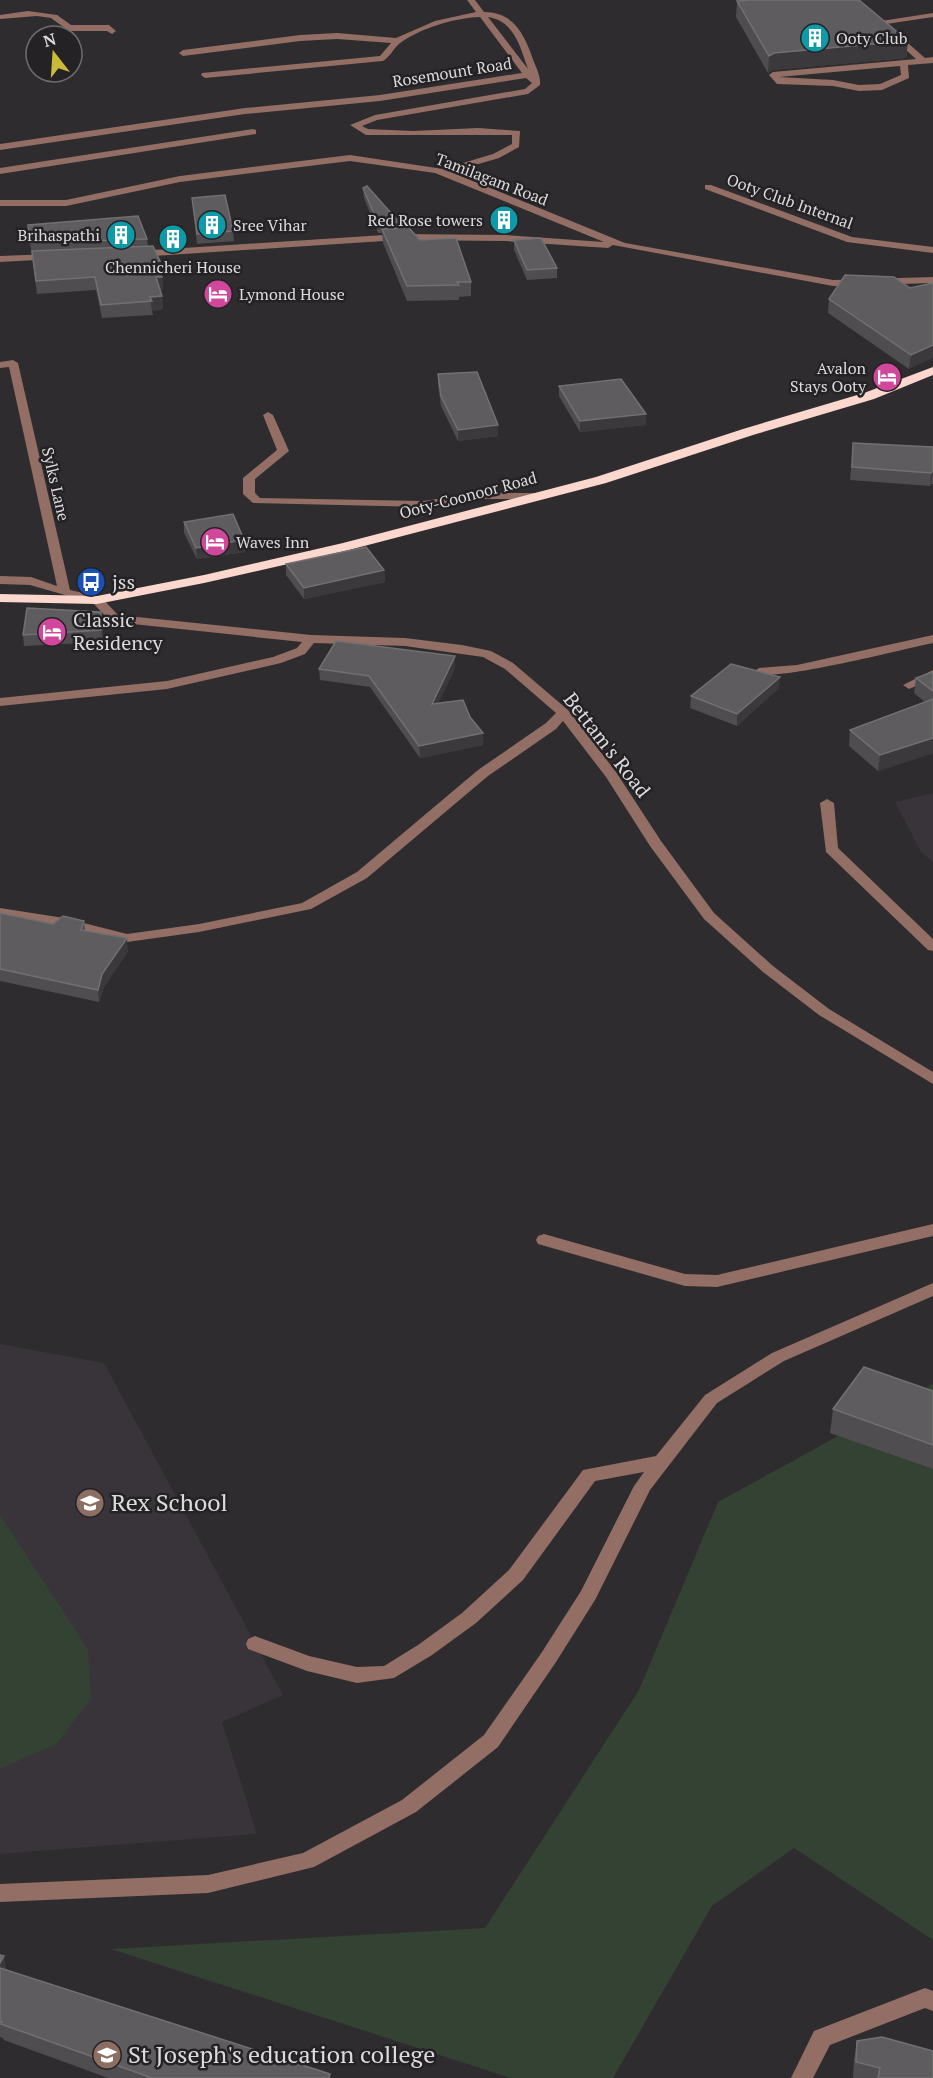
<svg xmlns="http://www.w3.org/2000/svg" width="933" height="2078" font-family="'PT Serif',serif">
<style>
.built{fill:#39333a}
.green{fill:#334232}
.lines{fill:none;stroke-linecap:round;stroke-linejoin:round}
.minor{fill:#926e65;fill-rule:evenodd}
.highway{fill:#fcd7ce;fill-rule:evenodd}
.wall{fill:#4f4d4f}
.shaded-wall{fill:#3b393b}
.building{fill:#5e5c5e;stroke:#717072;stroke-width:1.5}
.labels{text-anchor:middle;stroke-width:5;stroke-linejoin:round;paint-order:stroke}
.far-poi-label{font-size:16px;fill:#dbdadc;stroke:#242224;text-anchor:start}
.far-street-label{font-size:16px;fill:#dbdadc;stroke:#242224}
.poi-label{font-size:20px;fill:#dbdadc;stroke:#242224;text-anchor:start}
.street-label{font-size:20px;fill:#dbdadc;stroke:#242224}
.near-poi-label{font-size:24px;fill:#dbdadc;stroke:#242224;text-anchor:start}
</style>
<rect width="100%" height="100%" fill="#2e2c2e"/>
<g class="built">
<path d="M933,793v69l-12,-10 -26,-50z"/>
<path d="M0,1344l104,19 179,332 -61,27 35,112 -257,20z"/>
</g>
<g class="green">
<path d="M933,1384v556l-139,-92 -82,58 -99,172h-102l-400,-129 374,-21 154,-238 79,-188z"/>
<path d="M0,1515l88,134 3,50 -35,45 -56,25z"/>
</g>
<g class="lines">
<g class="minor">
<path d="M467,0h8l9,12c31,0 41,24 50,50 3,7 7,16 6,23l-12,9 -151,26 -15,6 6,3 45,2 65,-3 42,3 -1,16 -20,11 -48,14 174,71 208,37 100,-3v6l-100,3 -220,-41 -5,3 -102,-7 -107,-1 -261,17 -5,-3 5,-3 261,-17 107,1 98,7 -169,-69 -85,-12 -170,21 -114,24h-66v-6h66l114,-24 170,-21 93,14 50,-15 19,-10v-9h-146l-16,-10 25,-10 150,-26 7,-6 -6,-5 -146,23 -135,13 -245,36v-6l245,-36 135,-13 142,-22 -42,-56c-26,1 -60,11 -81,27 -6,5 -9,13 -16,17l-178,17 -4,-3 1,-2 178,-17 11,-13 -54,-4 -37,2 -117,15 -4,-3 4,-3 117,-15 37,-2 59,5 39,-17 41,-9zM488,17c26,4 32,29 40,52z"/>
<path d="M28,11l29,4 14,10h38l7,6 -4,3 -5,-3h-38l-18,-13 -14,-2 -37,3v-4z"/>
<path d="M933,13v4l-47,7 39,34 8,-1v6l-25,2 1,13 -27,12 -23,1 -26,-5 -56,-2 -8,-9 4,-3 143,-13 -41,-37zM900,66l1,9 -21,9 -21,1 -26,-5 -54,-3z"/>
<path d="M253,129l3,1v4l-256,40v-6z"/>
<path d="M705,185h6l141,52 81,10v6l-86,-11 -142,-53z"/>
<path d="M51,254l3,1v4l-54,3v-6z"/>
<path d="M13,360l5,3 52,227 31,7 17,18 193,20 94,3 57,7 29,6 22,12 55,47 48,62 45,69 53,72 59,53 56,43 104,63v12l-114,-69 -56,-43 -59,-53 -54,-73 -44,-69 -43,-56 -7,8 -68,47 -121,102 -56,31 -112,23 -72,10 -63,-16 -64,-10v-8l64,10 63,16 72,-10 103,-21 55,-31 121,-102 68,-47 10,-10 -51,-44 -22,-12 -78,-11 -91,-3 -9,11 -24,9 -114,26 -167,17v-8l167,-17 106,-24 24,-9 5,-6 -188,-20 -4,-1 -17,-18 -63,-18 -30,-1v-8l31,1 26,9 -48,-219 -9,1v-6z"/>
<path d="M268,412l5,3 16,36 -34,28v14l5,5 164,3 51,-8h61l6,3 -6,3h-61l-51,8 -171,-4 -10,-9v-16l34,-28 -14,-35z"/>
<path d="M933,635v8c-26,5 -167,42 -180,29l6,-4 38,-3z"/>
<path d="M933,670v9l-24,10 -6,-4z"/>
<path d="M827,799l7,4 4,45 95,91v12l-5,-1 -102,-98 -6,-49z"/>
<path d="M933,1224v12l-216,51 -32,-1 -147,-42 -2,-4 2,-4 6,-2 141,40 32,1z"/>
<path d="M933,1283v13l-149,65 -67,42 -67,87 -55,110 -39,62 -58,85 -82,65 -102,55 -106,26 -208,9v-18l208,-9 95,-22 99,-53 82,-65 58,-83 39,-61 53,-105 10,-14 -49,9 -72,99 -47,43 -44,32 -38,23 -37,5 -50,-12 -59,-22 -2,-5 2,-5 7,-3 54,20 48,11 27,-1 34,-21 44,-32 47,-43 74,-100 73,-14 49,-61 67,-42z"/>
<path d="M925,1988l8,3v20l-8,-3 -95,37 -17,33h-22l23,-47z"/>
</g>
<path class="highway" d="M933,367v8l-59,24 -121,36 -147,48 -261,68 -141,32 -107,21 -97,-2v-8l97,2 107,-21 139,-32 253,-66 147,-48 121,-36z"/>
</g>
<g class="wall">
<path d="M737,1l171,40 -2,17 -133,12 -5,3 -32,-56z"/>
<path d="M363,188l36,34v6l21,12 51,42v14l-12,1v3l-52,1 -24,-58 -1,-10h-4l-14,-35z"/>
<path d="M192,198l41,33 1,10 -37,3z"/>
<path d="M29,235l118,4 1,7 12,15 1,13h-1l2,3 1,13h-3l2,6 1,13 -11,2 1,4 -51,3 -6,-28 -59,4z"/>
<path d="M514,240l43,28v10l-30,2 -13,-30z"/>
<path d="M933,283l-24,86 -81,-56 1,-14 81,-11z"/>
<path d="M438,374l60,62 -40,5 -17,-35 -3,-21z"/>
<path d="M559,386l87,39 -66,7 -21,-36z"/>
<path d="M853,443l80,4v37h-2l-1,2 -80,-6z"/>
<path d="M184,522l60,18 1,12 -48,7 -13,-26z"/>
<path d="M286,564l98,6 1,12 -81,17 -18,-24z"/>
<path d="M102,624l1,18 -79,4 -1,-11z"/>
<path d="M455,656v12l-17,35 45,30v12l-63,13 -50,-71 -50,-7 -1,-11z"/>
<path d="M933,672v81l-55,18 -29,-25 1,-16 75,-28 -11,-9 2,-15z"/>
<path d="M779,688l-42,38 -47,-18 1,-12z"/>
<path d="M0,913l53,11 31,-3 1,9 43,21 -24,36 -5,15 -99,-21z"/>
<path d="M933,1391v78l-103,-36 3,-24z"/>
<path d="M0,1955l6,15 324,104 1,4h-223l-104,-38 -1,-2 -3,-1z"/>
<path d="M857,2041l76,37h-80l1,-18z"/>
</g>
<g class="shaded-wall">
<path d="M908,41l-2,17 -133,12 -5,3 1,-17 5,-3z"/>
<path d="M160,261l1,13 -7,1 -1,-13z"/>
<path d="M156,277h6l1,13 -6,1z"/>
<path d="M162,296l1,13 -11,2 -2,-14z"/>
<path d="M933,345v13l-24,11 2,-14z"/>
<path d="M646,414v11l-66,7v-11z"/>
<path d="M498,425v11l-40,5v-11z"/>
<path d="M933,471l-2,13 -1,2 1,-13z"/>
<path d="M244,540l1,12 -48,7 -1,-11z"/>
<path d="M384,570l1,12 -81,17v-11z"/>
<path d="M101,612l1,12 1,18 -2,-12z"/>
<path d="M455,656v12l-23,48v-12z"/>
<path d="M780,677l-1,11 -42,38v-12z"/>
<path d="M483,733v12l-63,13 -1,-12z"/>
<path d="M933,738v15l-55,18 2,-16z"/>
<path d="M127,938l1,13 -24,36 -5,15 -1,-12 4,-16z"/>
<path d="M4,1956l3,17 -7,8v-18z"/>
</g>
<g class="building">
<path d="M751,0h108l49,41 -134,12 -5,3 -32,-55z"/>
<path d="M367,186l32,36 -21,1 -15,-35z"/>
<path d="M225,195l8,36 -36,3 -5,-36z"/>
<path d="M138,216l9,23 -117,4 -2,-18z"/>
<path d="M409,228l11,12 36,-2 15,44h-14l2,3 -52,1 -25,-57z"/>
<path d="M541,238l16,30 -30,2 -13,-30z"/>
<path d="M153,246l7,15 -7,1 9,15h-6l6,19 -12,1 2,4 -51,4 -6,-28 -59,4 -4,-30z"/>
<path d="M845,275l49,2 16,11 23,-5v62l-22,10 -82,-56z"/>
<path d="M477,372l21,53 -40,5 -17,-34 -3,-22z"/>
<path d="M621,379l25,35 -66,7 -21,-35z"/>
<path d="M853,443l80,4v24l-2,2 -79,-6z"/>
<path d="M233,514l11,26 -48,8 -12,-26z"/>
<path d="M366,547l18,23 -80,18 -18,-24z"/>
<path d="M27,608l74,4v18l-78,5z"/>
<path d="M336,641l119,15 -23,48 31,-4 7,17 13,16 -64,13 -50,-70 -50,-7z"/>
<path d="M731,664l49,13 -43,37 -46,-18z"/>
<path d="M933,672v19l-17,-13z"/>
<path d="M933,699v39l-53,17 -30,-25z"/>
<path d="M0,913l53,11 10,-8 21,5 -3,9 46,8 -25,36 -4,16 -98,-21z"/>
<path d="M864,1367l69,24v54l-100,-36z"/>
<path d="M0,1955l4,1 -4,7z"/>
<path d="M0,1968l330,106 -2,4h-176l-151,-54 1,-2h-2z"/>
<path d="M882,2037l51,14v27h-55l2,-10 -24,-6 1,-21z"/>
</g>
<defs>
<g id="building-disc" transform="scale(1.5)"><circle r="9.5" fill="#0f9aa8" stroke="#242224"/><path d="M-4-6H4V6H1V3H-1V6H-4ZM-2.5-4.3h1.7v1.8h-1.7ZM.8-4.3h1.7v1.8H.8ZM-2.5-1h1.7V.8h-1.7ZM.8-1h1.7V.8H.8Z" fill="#fff"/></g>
<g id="hotel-disc" transform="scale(1.5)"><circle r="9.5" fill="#d1479c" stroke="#242224"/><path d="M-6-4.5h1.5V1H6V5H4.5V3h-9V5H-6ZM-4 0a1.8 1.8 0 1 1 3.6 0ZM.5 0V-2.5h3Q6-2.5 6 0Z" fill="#fff"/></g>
<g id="bus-disc" transform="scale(1.5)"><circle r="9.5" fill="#1a4fb4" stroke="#242224"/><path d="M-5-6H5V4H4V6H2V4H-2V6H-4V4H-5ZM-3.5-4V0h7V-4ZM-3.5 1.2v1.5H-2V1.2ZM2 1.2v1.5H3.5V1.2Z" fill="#fff"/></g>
<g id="school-disc" transform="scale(1.5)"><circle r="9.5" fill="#8d6e63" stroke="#242224"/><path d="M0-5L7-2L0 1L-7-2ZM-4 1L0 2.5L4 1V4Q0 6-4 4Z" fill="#fff"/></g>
<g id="university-disc" transform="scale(1.5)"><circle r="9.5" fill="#8d6e63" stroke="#242224"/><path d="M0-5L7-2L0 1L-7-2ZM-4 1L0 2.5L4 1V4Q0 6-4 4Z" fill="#fff"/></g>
</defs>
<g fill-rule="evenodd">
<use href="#building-disc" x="815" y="38"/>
<use href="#building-disc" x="504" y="220"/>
<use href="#building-disc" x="212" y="225"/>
<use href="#building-disc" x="121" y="235"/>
<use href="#building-disc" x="173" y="239"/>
<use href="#hotel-disc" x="218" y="294"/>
<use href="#hotel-disc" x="887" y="377"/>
<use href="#hotel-disc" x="215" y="542"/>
<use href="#bus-disc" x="91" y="582"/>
<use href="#hotel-disc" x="52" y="632"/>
<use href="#school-disc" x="90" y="1503"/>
<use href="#university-disc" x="107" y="2055"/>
</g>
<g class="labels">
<g class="far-poi-label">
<text x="836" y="44">Ooty Club</text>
<text x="483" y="226" text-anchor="end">Red Rose towers</text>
<text x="233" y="231">Sree Vihar</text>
<text x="100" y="241" text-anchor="end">Brihaspathi</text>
<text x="173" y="273" text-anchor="middle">Chennicheri House</text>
<text x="239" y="300">Lymond House</text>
<text x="866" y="374" text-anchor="end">Avalon<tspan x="866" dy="18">Stays Ooty</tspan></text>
<text x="236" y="548">Waves Inn</text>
</g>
<g class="far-street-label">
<text transform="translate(452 72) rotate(-9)" y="6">Rosemount Road</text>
<text transform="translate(492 179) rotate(21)" y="6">Tamilagam Road</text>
<text transform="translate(790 201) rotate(20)" y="6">Ooty Club Internal</text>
<text transform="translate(56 484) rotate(77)" y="6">Sylks Lane</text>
<text transform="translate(468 495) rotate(-15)" y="6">Ooty-Coonoor Road</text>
</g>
<g class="poi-label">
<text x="112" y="589">jss</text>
<text x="73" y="627">Classic<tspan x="73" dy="23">Residency</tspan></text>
</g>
<g class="street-label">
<text transform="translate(607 745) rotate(52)" y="7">Bettam's Road</text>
</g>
<g class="near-poi-label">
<text x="111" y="1511">Rex School</text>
<text x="128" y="2063">St Joseph's education college</text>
</g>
</g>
<g transform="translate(54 54) rotate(343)"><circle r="28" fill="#242224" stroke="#6d6c6e" stroke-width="1.5"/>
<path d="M0-4.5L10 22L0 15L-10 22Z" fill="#caba39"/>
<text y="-9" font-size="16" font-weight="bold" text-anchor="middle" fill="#dbdadc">N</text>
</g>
</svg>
